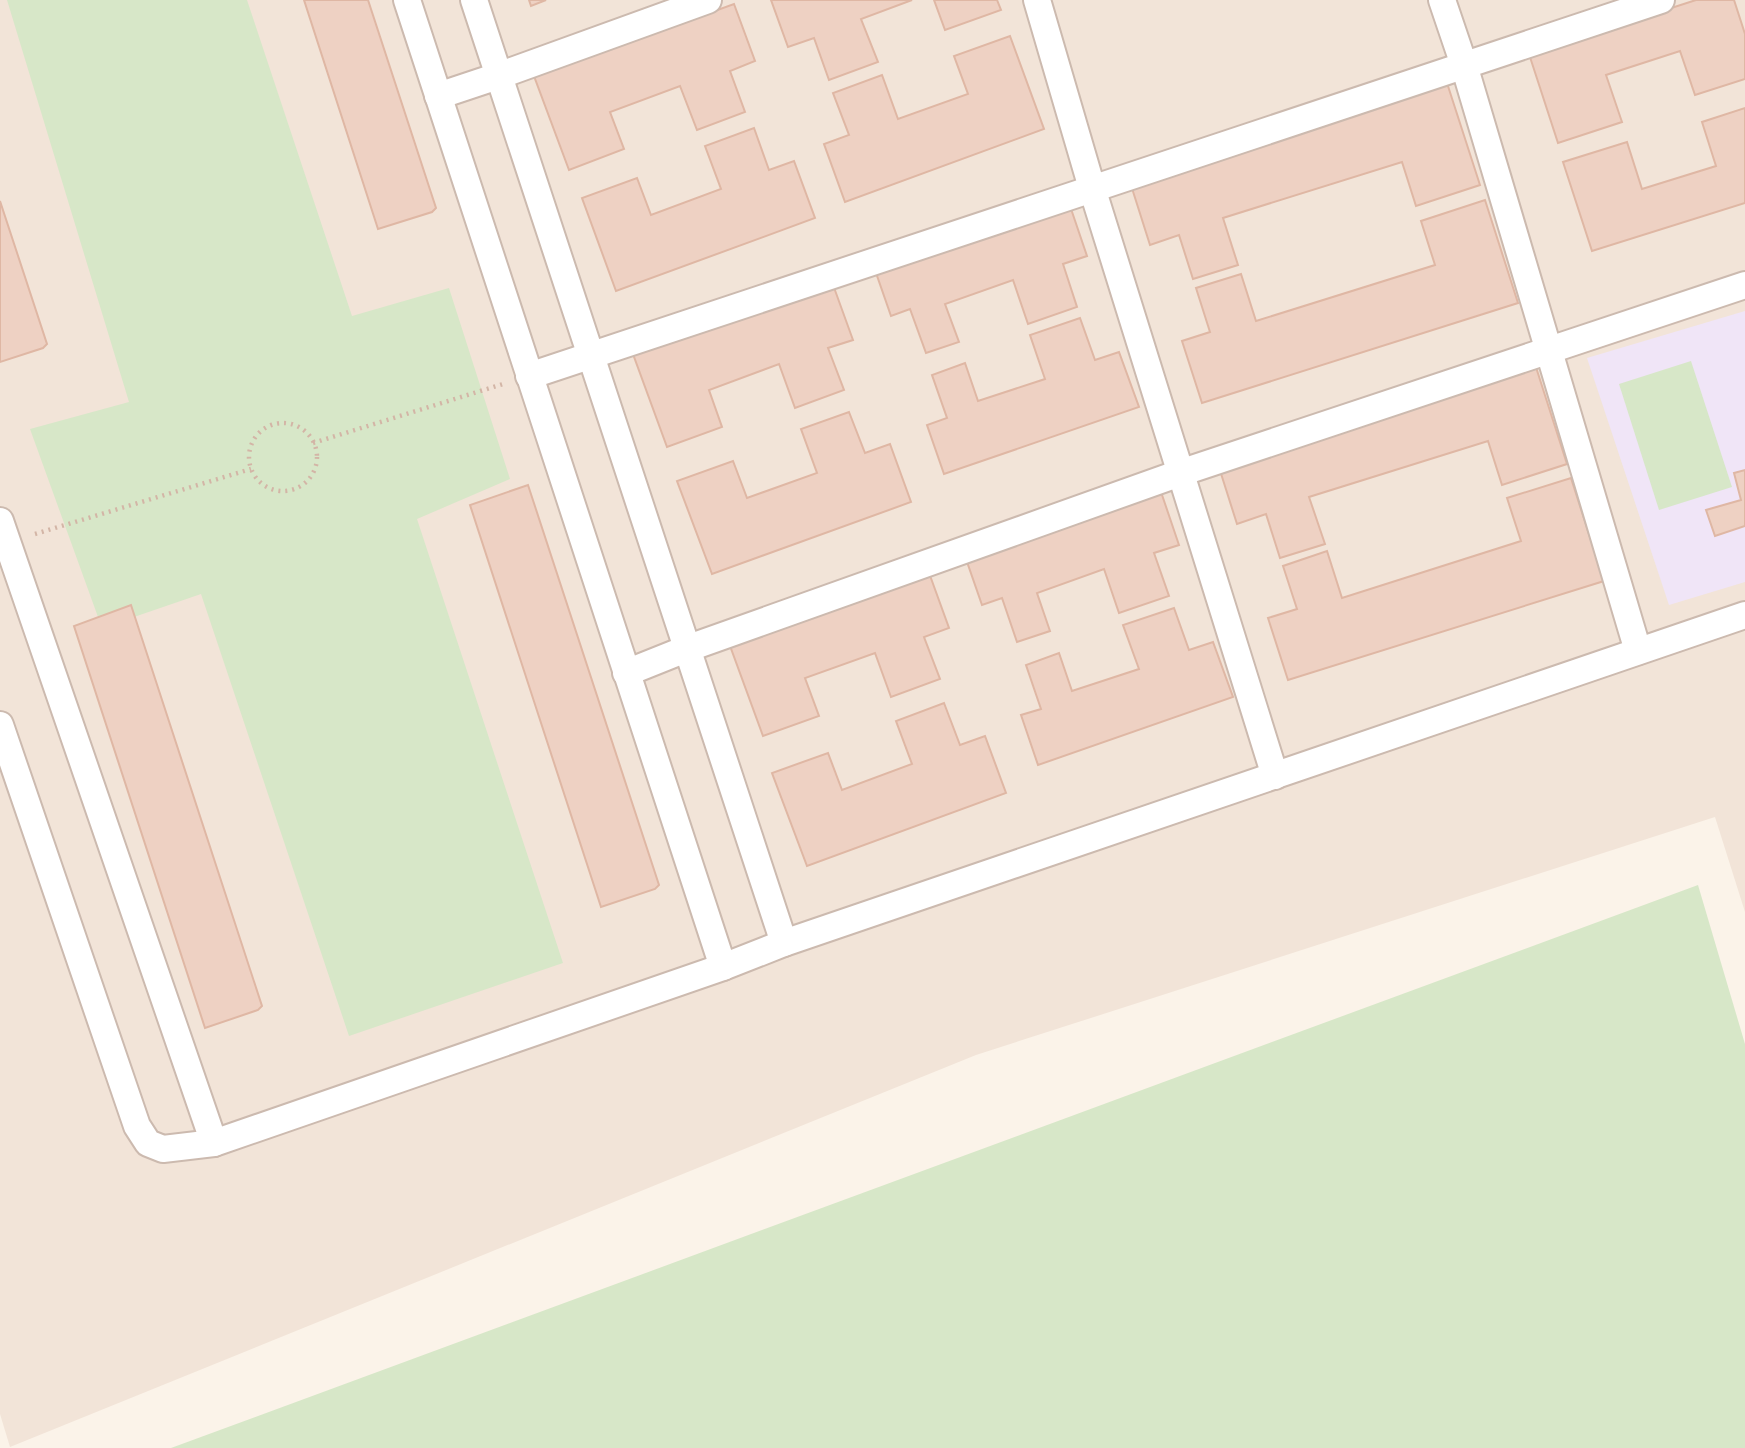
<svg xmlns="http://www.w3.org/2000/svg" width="1745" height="1448" font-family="'Varela Round',sans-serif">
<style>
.residential{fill:#f2e4d8}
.education{fill:#f0e5f7}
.green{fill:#d7e7c8}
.building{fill:#eed1c3;stroke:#dfb7a4;stroke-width:2}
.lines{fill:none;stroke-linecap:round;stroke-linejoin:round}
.minor-casing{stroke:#ccbaaf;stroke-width:30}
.path{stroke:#d3b5a6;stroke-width:4.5;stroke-dasharray:2 5;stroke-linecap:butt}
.minor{stroke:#fff;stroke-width:26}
</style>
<rect width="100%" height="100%" fill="#fbf3e9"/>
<path class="residential" d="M0,0h1745v912l-30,-95 -739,238 -966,392 -10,-33z"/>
<path class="education" d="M1745,311v271l-76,23 -82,-247z"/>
<g class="green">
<path d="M7,0h240l105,316 97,-28 61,191 -93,40 146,444 -214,73 -148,-442 -99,34 -72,-199 99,-27z"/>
<path d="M1691,361l41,126 -73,23 -40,-126z"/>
<path d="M1698,885l47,159v404h-1574z"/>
</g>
<g class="building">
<path d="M304,0h64l68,208 -4,4 -54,17z"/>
<path d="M529,0h17l-15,6z"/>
<path d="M771,0h141l-51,19 17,43 -49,18 -15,-42 -26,9z"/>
<path d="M934,0h63l4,10 -56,20z"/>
<path d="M1696,0h38l11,34v45l-50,16 -15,-44 -74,24 16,47 -64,21 -29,-89z"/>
<path d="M734,4l21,57 -25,10 15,41 -48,18 -17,-44 -70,26 14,37 -55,21 -35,-94z"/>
<path d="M1010,36l34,93 -199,73 -21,-58 25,-9 -16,-42 49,-18 16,44 70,-25 -14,-38z"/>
<path d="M1447,83l33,102 -64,21 -14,-44 -179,56 15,47 -45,14 -14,-44 -29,10 -20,-63z"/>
<path d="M1745,108v95l-153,48 -29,-89 64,-20 15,47 74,-23 -14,-44z"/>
<path d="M754,128l15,42 25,-9 21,57 -199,73 -34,-93 55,-20 14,37 70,-26 -16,-43z"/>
<path d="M1068,200l19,56 -24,8 14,43 -49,17 -15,-44 -68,24 14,38 -33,11 -16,-44 -19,7 -17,-49z"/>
<path d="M1485,200l33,103 -316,100 -20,-62 28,-9 -14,-44 45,-14 15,47 179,-56 -14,-44z"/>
<path d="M0,201l47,143 -4,4 -43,14z"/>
<path d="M832,282l21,58 -25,8 16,42 -49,18 -16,-44 -70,26 13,37 -55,20 -34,-93z"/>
<path d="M1080,318l15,42 24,-8 20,55 -195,67 -17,-49 20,-7 -15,-43 33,-12 13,38 67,-22 -15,-44z"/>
<path d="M1534,361l33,103 -65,21 -14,-44 -179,56 16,47 -45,14 -14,-44 -29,10 -20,-63z"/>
<path d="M849,412l16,41 25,-9 21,58 -199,72 -35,-93 56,-20 14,37 70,-25 -16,-44z"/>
<path d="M1745,470v56l-30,10 -9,-26 35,-10 -7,-27z"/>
<path d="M1571,478l33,103 -316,99 -20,-62 29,-9 -14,-43 44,-15 15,47 179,-57 -14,-43z"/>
<path d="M528,485l131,400 -4,4 -54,18 -131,-402z"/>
<path d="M1160,489l19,56 -25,8 15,43 -50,17 -15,-44 -67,24 13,38 -33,11 -15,-44 -20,7 -17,-49z"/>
<path d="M928,570l21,58 -25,9 16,42 -49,18 -16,-44 -70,25 14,38 -56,20 -34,-93z"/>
<path d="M131,605l131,401 -4,4 -53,18 -131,-402z"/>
<path d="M1174,608l15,42 24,-8 20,55 -195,68 -17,-50 20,-6 -15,-44 33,-12 13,38 67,-22 -16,-44z"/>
<path d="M944,703l16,42 25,-9 21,57 -199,73 -35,-93 56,-20 14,37 70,-26 -16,-43z"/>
</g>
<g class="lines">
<g class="minor-casing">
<g id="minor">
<path d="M407,0l316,967"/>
<path d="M474,0l310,943"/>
<path d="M1037,0l55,188 183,588"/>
<path d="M1442,0l22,65 174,586"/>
<path d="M438,96l60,-20 210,-76"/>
<path d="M529,376l1132,-376"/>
<path d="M0,521l214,622"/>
<path d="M626,673l60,-24 494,-176 565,-188"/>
<path d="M0,725l137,401 11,17 15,6 51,-6 509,-176 61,-24 961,-328"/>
</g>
</g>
<g class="path">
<circle cx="283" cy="457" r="34"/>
<path d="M313,443l190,-59"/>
<path d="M35,534l216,-65"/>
</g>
<use href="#minor" class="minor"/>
</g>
</svg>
